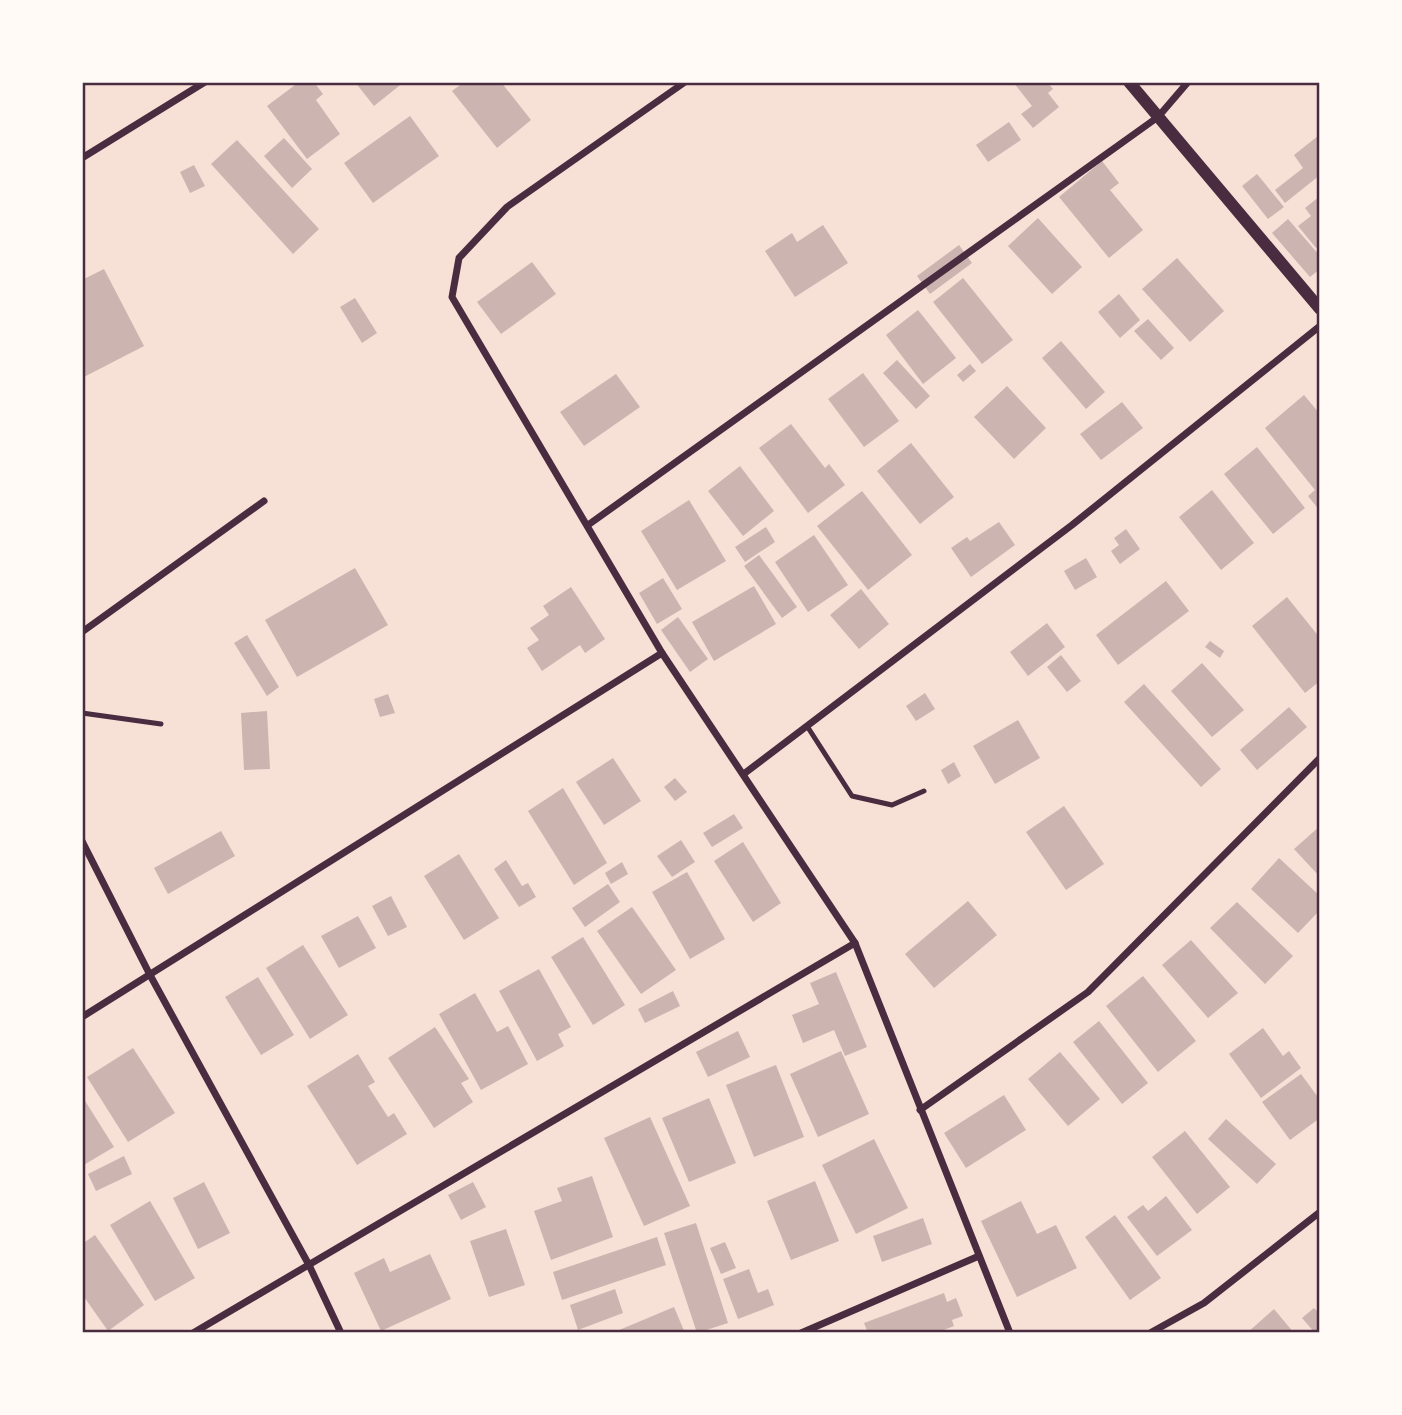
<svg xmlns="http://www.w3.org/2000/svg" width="1402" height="1415" font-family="'Archivo Narrow',sans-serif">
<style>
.building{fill:#ccb4b1}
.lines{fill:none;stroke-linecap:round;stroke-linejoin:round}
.service{stroke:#4a2c40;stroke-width:5}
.minor{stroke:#4a2c40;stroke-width:7}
.tertiary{stroke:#4a2c40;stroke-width:12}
.neatline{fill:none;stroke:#4a2c40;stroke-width:2.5}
</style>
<rect width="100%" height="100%" fill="#f7e1d7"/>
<g class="building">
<path d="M299,82h15l9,12 -7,6 24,34 -33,25 -40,-53z"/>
<path d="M355,82h49l-30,24z"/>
<path d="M464,82h37l30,38 -34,28 -45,-57z"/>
<path d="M1013,82h34l6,7 -5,4 11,14 -26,21 -12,-14 11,-8z"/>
<path d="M410,116l29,40 -66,47 -29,-40z"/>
<path d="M1009,122l12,18 -33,22 -12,-17z"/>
<path d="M1318,136l2,39 -35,28 -10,-13 28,-22 -9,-13z"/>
<path d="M284,138l28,31 -20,19 -28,-32z"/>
<path d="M237,140l82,89 -26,25 -82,-90z"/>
<path d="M1102,161l17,22 -9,7 33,40 -34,28 -50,-61z"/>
<path d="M194,165l11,21 -15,7 -10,-21z"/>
<path d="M1257,174l27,33 -16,12 -26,-33z"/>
<path d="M1320,196v49l-4,3 -18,-22 13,-10 -6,-8z"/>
<path d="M1038,218l44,49 -30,27 -44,-48z"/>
<path d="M1288,219l32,37v13l-10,8 -38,-44z"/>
<path d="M823,225l25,38 -53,34 -30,-46 27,-18 5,9z"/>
<path d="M959,245l13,18 -42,31 -13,-18z"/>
<path d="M1177,258l47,53 -34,31 -48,-53z"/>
<path d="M532,262l24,32 -55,40 -24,-32z"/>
<path d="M104,269l40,77 -62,32v-98z"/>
<path d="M963,278l50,62 -31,24 -49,-62z"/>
<path d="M1119,294l21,26 -20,18 -22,-26z"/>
<path d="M355,298l22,35 -15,10 -22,-36z"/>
<path d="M918,310l38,48 -33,26 -37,-49z"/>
<path d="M1148,319l26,29 -13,12 -27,-29z"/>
<path d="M1061,341l44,51 -19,17 -44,-51z"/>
<path d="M897,360l33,36 -14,13 -33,-36z"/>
<path d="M970,364l6,7 -13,11 -6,-7z"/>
<path d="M863,373l36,48 -35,26 -36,-48z"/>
<path d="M616,374l24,33 -56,39 -24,-34z"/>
<path d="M1007,386l39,42 -32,31 -40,-42z"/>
<path d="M1304,395l16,19v97l-12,-15 7,-6 -50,-62z"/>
<path d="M1122,402l21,26 -42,32 -21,-26z"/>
<path d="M791,424l34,44 4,-4 16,21 -37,28 -49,-65z"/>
<path d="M911,443l43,54 -34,27 -43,-53z"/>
<path d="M1257,447l48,61 -32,26 -49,-60z"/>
<path d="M740,466l34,45 -31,25 -35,-45z"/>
<path d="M1212,490l42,53 -33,27 -42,-53z"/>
<path d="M862,491l50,64 -44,35 -51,-64z"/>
<path d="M689,500l37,61 -49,29 -36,-59z"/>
<path d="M999,522l16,23 -44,32 -20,-29 16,-11 3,4z"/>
<path d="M766,527l9,15 -30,20 -10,-15z"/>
<path d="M1126,529l14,20 -20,15 -9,-13 8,-6 -5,-7z"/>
<path d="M814,535l34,50 -40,27 -33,-50z"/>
<path d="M759,555l38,52 -15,11 -38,-52z"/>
<path d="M1086,558l11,19 -22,13 -11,-19z"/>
<path d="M355,568l33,57 -91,52 -32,-57z"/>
<path d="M663,578l19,31 -25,15 -18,-31z"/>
<path d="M1166,581l23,30 -71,54 -22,-30z"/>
<path d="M754,586l22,38 -62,37 -22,-39z"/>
<path d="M571,587l34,52 -20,14 -5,-8 -38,26 -15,-23 12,-8 -9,-12 19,-13 -6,-9z"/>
<path d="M861,589l28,35 -30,25 -29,-34z"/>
<path d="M1287,597l33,41v43l-15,12 -53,-67z"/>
<path d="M678,617l30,42 -18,13 -29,-42z"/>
<path d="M1047,623l18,24 -37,29 -18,-24z"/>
<path d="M247,635l32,52 -12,9 -33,-53z"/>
<path d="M1210,641l14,10 -4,7 -15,-11z"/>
<path d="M1061,655l20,26 -14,11 -20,-25z"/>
<path d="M1202,663l42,47 -32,27 -41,-46z"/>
<path d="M1144,684l77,85 -20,18 -77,-85z"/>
<path d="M925,693l10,16 -19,12 -10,-15z"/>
<path d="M388,694l7,19 -15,4 -6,-18z"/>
<path d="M1289,707l18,20 -50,43 -17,-20z"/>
<path d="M267,711l3,58 -26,1 -3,-57z"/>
<path d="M1018,720l22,38 -45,26 -22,-38z"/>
<path d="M613,758l28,43 -37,24 -28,-43z"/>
<path d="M954,762l7,14 -13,8 -7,-14z"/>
<path d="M675,778l12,14 -12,9 -11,-14z"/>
<path d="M563,788l44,75 -33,22 -46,-74z"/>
<path d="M1064,806l40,58 -38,26 -40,-58z"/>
<path d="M734,814l9,14 -31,19 -9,-14z"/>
<path d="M1320,826v51l-26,-28z"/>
<path d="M221,831l14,25 -67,38 -14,-26z"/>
<path d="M681,840l14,22 -23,15 -15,-21z"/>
<path d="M743,842l38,61 -28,19 -39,-61z"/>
<path d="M459,854l40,64 -35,22 -40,-64z"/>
<path d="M1279,858l41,38v14l-22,23 -47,-44z"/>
<path d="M506,860l16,26 6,-3 8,14 -17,10 -25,-38z"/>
<path d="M622,862l6,12 -17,10 -6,-11z"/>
<path d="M687,872l38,67 -35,20 -38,-67z"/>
<path d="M608,884l12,18 -35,25 -13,-19z"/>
<path d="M391,896l16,31 -19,9 -16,-30z"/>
<path d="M968,901l29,34 -63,53 -29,-34z"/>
<path d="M1237,902l56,54 -28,28 -55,-56z"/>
<path d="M632,907l44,63 -35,24 -44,-63z"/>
<path d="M358,916l18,32 -37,20 -18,-32z"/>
<path d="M583,937l42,68 -32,20 -42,-68z"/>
<path d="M1191,940l47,53 -30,25 -46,-53z"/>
<path d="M303,945l45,70 -38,24 -44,-71z"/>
<path d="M539,969l32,58 -13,7 6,12 -27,15 -38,-70z"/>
<path d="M836,972l31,75 -22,9 -11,-26 -31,13 -11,-28 27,-11 -9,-21z"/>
<path d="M1143,976l53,65 -38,31 -52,-66z"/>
<path d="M258,977l36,58 -33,20 -36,-58z"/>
<path d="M673,991l7,15 -35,17 -7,-14z"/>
<path d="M475,993l22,39 11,-6 20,38 -47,26 -42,-76z"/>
<path d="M1099,1021l49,62 -26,21 -49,-62z"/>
<path d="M435,1027l34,52 -8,4 12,19 -39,26 -46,-70z"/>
<path d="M1263,1028l20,28 6,-5 12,17 -40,30 -32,-44z"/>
<path d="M738,1031l12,26 -42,20 -12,-25z"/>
<path d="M133,1048l42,65 -47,29 -41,-65z"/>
<path d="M841,1051l28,63 -51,23 -28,-63z"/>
<path d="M1060,1052l40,47 -32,27 -40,-47z"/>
<path d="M358,1054l17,28 -7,4 20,31 6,-4 13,21 -50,31 -50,-79z"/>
<path d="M776,1065l28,72 -50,20 -28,-72z"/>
<path d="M1301,1074l19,26v18l-30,22 -28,-38z"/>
<path d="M1004,1095l22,35 -60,38 -22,-35z"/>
<path d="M82,1096l32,51 -32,19z"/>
<path d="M709,1098l27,65 -47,19 -27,-64z"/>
<path d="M650,1117l40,89 -46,20 -40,-88z"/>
<path d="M1226,1119l50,45 -19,20 -49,-45z"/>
<path d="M1185,1131l45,56 -33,27 -45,-57z"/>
<path d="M874,1139l34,69 -52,26 -34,-69z"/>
<path d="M124,1156l8,18 -36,17 -8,-17z"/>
<path d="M592,1176l21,61 -62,23 -17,-49 28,-10 -5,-13z"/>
<path d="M815,1181l24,60 -48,19 -24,-59z"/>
<path d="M204,1182l26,51 -32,16 -25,-51z"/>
<path d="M473,1182l13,25 -25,13 -13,-25z"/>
<path d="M1166,1196l26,34 -35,26 -30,-39 16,-12 5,6z"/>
<path d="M150,1201l45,77 -40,23 -45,-76z"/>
<path d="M1021,1201l16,33 19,-9 21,43 -60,29 -36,-76z"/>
<path d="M1115,1215l46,63 -31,22 -45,-63z"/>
<path d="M923,1218l9,26 -50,18 -9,-26z"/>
<path d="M696,1223l32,100 -31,10 -33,-100z"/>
<path d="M506,1229l19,56 -36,12 -19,-56z"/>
<path d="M95,1235l49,70 -36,26 -26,-37v-50z"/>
<path d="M657,1237l9,28 -104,35 -9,-28z"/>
<path d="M725,1242l11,26 -15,6 -11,-26z"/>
<path d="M430,1254l21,45 -70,32 -27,-58 30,-15 6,14z"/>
<path d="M749,1269l9,24 10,-4 6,16 -36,14 -15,-40z"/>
<path d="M615,1289l8,24 -45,17 -8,-25z"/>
<path d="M944,1293l3,9 9,-4 7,18 -11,4 2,6 -18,7h-68l-4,-10z"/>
<path d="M674,1307l11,26h-73z"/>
<path d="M1314,1308l6,6v19h-5l-13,-15z"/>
<path d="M1274,1309l20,24h-47z"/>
</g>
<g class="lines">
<g class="service">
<path d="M82,713l79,11"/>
<path d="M807,726l45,70 40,9 32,-14"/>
</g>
<g class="minor">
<path d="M82,158l123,-76"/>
<path d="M588,525l570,-408 30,-35"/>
<path d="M82,632l182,-131"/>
<path d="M662,653l-210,-356 7,-39 48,-51 178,-125"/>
<path d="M745,773l327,-248 248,-199"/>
<path d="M82,841l68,134 159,290 32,68"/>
<path d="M82,1017l580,-364 193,290 155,390"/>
<path d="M920,1110l168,-118 232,-234"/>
<path d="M193,1333l662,-390"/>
<path d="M801,1333l178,-77"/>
<path d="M1150,1333l54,-30 116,-91"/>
</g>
<path class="tertiary" d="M1129,82l191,227"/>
</g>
<rect width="1402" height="1415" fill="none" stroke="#fffaf5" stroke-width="168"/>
<rect x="84" y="84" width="1234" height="1247" class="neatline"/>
</svg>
